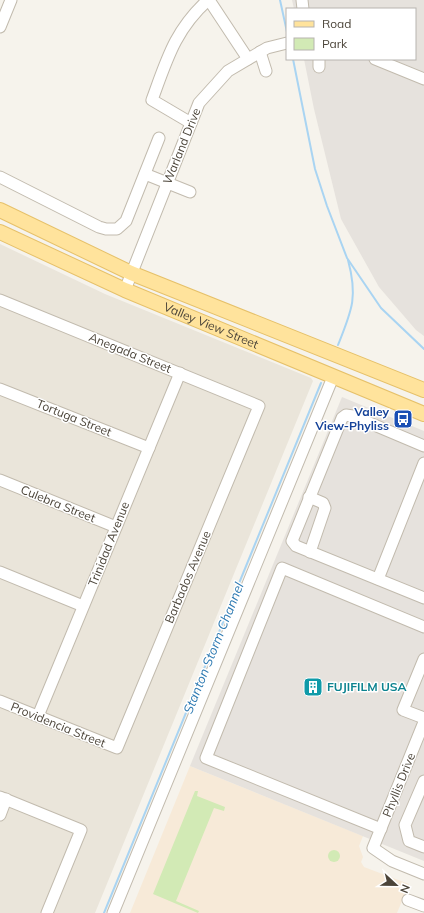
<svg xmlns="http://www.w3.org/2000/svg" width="424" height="913" font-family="Mulish,sans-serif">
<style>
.residential{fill:#eae5da}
.commercial{fill:#f7ead8}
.industrial{fill:#e6e2dd}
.green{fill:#d2eab5}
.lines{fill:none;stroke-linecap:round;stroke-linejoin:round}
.stream{stroke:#a9d4f2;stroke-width:2}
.minor-casing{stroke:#c2bbae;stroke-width:13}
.major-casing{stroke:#e6c16a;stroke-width:16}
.minor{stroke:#fff;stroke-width:11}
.major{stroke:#ffe39c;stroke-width:14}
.labels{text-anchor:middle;stroke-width:3;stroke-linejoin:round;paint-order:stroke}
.street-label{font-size:12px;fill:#4b4439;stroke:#fff}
.transit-label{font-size:12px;font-weight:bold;fill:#164399;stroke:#fff;text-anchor:end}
.culture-label{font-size:12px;font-weight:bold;fill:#0d838f;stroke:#fff;text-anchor:start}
.water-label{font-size:13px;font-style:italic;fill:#2e7ab2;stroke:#fff}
</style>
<rect width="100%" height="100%" fill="#f6f3ec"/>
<path class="residential" d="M0,244l105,50 206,84 2,3 -218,532h-95z"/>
<path class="commercial" d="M190,766l173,70 -4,10 4,11 -2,5 3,5 45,17 -12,29h-267z"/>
<g class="industrial">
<path d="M292,0h132v336l-8,-6 -37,-43 -38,-68 -27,-110 -10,-50h111v-50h-121z"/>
<path d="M342,397l82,34v430l-234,-95z"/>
</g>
<g class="green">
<path d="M195,791h3l-1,5 28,11 -1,4 -10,-3 -38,93 23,10 -1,2 -45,-19z"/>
<circle cx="334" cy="856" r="6"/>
</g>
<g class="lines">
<g class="stream">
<path d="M280,0l7,32"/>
<path d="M293,59l22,110 12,37 20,52 34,50 43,41"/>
<path d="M338,345c14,-35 20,-48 10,-85"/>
<path d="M104,913l217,-530"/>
</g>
<g class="minor-casing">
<g id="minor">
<path d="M209,0l39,59"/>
<path d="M302,0l1,9"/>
<path d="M0,27l11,-27"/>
<path d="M260,52l6,19"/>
<path d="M375,59l49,20"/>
<path d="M319,67v-8"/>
<path d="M191,123l-39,-23c15,-41 23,-70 56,-100"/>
<path d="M145,174l45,18"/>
<path d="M0,177l99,50 7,2h11l9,-8 33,-83"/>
<path d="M125,290l74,-187 29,-32 39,-23 20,-5"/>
<path d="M0,300l259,106 -142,342 -117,-47"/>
<path d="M0,389l149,59"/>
<path d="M424,446l-71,-30 -7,-1 -4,3 -50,123 4,5 128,52"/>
<path d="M0,480l116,47"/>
<path d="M309,497l14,6 2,5 -15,44"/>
<path d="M0,572l83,34"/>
<path d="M378,579l46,-116"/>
<path d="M424,659l-21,51 21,8"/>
<path d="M38,716l142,-343"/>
<path d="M424,722l-51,126 19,13 32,13"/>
<path d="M424,781l-19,44 4,16 15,6"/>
<path d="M0,797l81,33 -34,83"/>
<path d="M0,815l6,-16"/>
<path d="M381,829l-175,-71 76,-190 142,59"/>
<path d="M408,900l16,6"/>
<path d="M113,913l220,-536"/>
</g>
</g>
<g class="major-casing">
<g id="major">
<path d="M0,210l131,63 293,117"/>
<path id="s1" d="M0,232l125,58 299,124"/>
</g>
</g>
<use href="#minor" class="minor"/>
<use href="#major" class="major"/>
</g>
<defs>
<g id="bus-square" transform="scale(1)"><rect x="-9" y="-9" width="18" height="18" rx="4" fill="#1a4fb4" stroke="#fff"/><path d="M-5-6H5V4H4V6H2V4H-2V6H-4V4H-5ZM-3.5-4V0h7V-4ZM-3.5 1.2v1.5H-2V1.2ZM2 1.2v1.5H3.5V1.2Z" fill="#fff"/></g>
<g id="building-square" transform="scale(1)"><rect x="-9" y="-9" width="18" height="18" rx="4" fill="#0f9aa8" stroke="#fff"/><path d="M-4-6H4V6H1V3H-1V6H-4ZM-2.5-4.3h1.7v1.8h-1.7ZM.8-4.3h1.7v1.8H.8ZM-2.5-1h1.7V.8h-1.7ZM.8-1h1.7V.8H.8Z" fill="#fff"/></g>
</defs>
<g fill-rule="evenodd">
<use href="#bus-square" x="403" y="419"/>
<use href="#building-square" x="313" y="687"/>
</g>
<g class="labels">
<g class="street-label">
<text transform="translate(182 146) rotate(-68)" y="4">Warland Drive</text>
<text dy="4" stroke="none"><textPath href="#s1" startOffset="231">Valley View Street</textPath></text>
<text transform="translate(130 353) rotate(22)" y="4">Anegada Street</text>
<text transform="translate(74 418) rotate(22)" y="4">Tortuga Street</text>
<text transform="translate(58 504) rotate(22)" y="4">Culebra Street</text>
<text transform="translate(109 544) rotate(-68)" y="4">Trinidad Avenue</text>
<text transform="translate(188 577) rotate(-67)" y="4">Barbados Avenue</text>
<text transform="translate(58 725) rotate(22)" y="4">Providencia Street</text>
<text transform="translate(399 785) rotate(-68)" y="4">Phyllis Drive</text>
</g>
<g class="transit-label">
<text x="389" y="416">Valley<tspan x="389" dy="14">View-Phyliss</tspan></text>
</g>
<g class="culture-label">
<text x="327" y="691">FUJIFILM USA</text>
</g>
<g class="water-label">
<text transform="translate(213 648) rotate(-68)" y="5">Stanton Storm Channel</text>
</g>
</g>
<rect x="286" y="8" width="130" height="52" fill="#ffffff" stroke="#b7b4b0"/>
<rect x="294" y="21" width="20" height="6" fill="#ffe39c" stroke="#b7b4b0"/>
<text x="322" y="28" font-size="12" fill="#4b4439">Road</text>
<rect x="294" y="38" width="20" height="12" fill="#d2eab5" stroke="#b7b4b0"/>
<text x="322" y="48" font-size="12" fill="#4b4439">Park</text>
<g transform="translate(396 885) rotate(112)" stroke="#ffffff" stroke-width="3" paint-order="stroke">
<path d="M0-3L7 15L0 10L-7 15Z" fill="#4b4439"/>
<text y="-6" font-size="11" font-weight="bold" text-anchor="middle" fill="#4b4439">N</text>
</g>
</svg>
